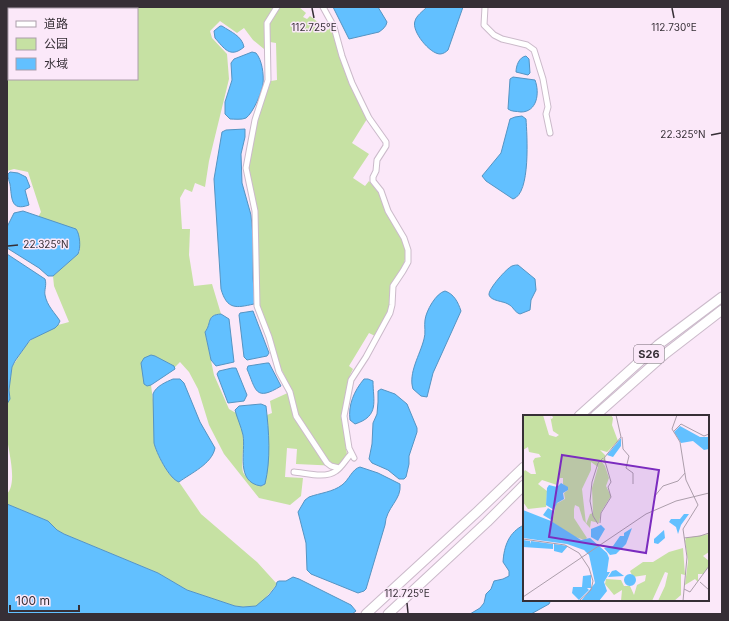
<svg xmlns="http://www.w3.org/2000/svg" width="729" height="621" font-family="Inter,'Noto Sans SC',sans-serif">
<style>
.green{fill:#c6e1a3;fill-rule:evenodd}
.water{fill:#62c0ff;stroke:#5594c3}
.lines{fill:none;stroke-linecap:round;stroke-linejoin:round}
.minor-casing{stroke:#cbbaca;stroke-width:7}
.motorway-casing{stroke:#cbbaca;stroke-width:11}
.minor{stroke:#fff;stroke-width:5}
.motorway{stroke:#fff;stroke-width:9}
.ticks{fill:none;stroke:#362f36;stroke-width:1.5}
.labels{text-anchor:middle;stroke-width:3;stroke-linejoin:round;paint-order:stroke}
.shield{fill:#fbe8f9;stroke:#716670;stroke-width:1}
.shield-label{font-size:11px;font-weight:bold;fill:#362f36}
.inset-road{fill:none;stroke:#ac9eab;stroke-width:1}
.view{fill:#7b2cbf;fill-opacity:0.15;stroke:#7b2cbf;stroke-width:2}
.inset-edge{fill:none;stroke:#362f36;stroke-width:2}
.ticks-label{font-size:10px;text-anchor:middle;fill:#362f36;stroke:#fbe8f9;stroke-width:3;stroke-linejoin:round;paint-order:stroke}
</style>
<rect width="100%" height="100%" fill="#fbe8f9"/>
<path class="green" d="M7,7h292l7,6 -3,4 4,2 3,-3 18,14 3,-3 10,33 26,59 -15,24 17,11 -16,24 12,8 4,-5 13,16 17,35 6,16 1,7 -3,12 -11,16 -2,21 -3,9 -12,23 -6,-3 -20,33 4,3 -3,6 -8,39 5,41 -8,11 -43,-2 1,-15 -10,-1 -2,29 18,1 -2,18 -11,9 -31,-7 -35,-44 -15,-29 -11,-36 -9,-17 -9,-10 -5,5 -20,-11 -8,30 4,-1 3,23v35c2,9 15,36 25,39l22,32 56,48 20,22 -14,17 -7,5 -13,1 -8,-1 -48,-16 -29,-17 -94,-39 -7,-4 -9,-9 -41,-17v-10c11,-12 1,-43 0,-58 -1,-11 0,-22 0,-32l3,-5 -1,-9 3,-23 15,-23 5,-5 26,-14 11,-3 -15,-36 -1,-10 25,-22 2,-3 -3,-21 -39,-13 3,-5 -13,-40 -14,-3 -7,2zM9,9h128v70h-128zM220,21l17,12 7,-5 9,12 11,9 6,-7 6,1 1,37 -6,1 -12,34 -6,1 -9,52 10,44 6,94 16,52 16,33 -22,10 2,12 -5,2 1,11 -5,60c-7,0 -17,-7 -20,-14 -2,-7 1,-26 0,-35 0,-8 -4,-17 -7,-24l-7,-4 -15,-34 -9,-43c7,-9 1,-17 16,-18l-9,-30 -18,2 -5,-31 1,-26h-8l-2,-31 5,-9 7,3 3,-9 10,4 4,-26 20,-82 -2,-25 -15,-16 -2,-7z"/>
<g class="water">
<path d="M333,7h45l9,15c-1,5 -4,7 -8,10l-30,7z"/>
<path d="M427,7h36l-15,43c-2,2 -5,4 -8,4 -10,0 -29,-23 -25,-33 1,-5 8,-10 12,-14z"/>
<path d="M220,26h2c9,6 20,10 22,21 -14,12 -20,1 -29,-9l-1,-7z"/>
<path d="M252,52l4,1c6,7 8,21 7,31 -1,8 -10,29 -17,34 -4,2 -12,1 -16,1l-5,-5v-12l7,-22 -1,-17 3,-4z"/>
<path d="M526,56l3,3 1,14 -2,2 -12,-3c0,-6 3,-15 10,-16z"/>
<path d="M513,77l22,3c5,13 2,32 -14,32 -5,-1 -9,0 -13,-3l2,-30z"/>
<path d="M522,116l4,3c1,15 5,75 -13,80l-27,-18 -4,-5 19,-23 9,-34 5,-2z"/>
<path d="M245,129v8l-4,17 1,29 9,32 2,21v42l2,23 -1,3c-18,4 -27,6 -33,-15l-7,-110 8,-47 4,-2z"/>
<path d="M10,172l8,1 8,4 4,10 -5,3 4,15c-19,7 -17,-8 -19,-21 -1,-3 -2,-6 -2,-10z"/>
<path d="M23,211l53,18c4,5 5,19 2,25l-25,22h-5l-9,-8 -32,-20v-21l7,-14z"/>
<path d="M7,254l38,25c2,6 -1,11 0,16 2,11 10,18 15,26l-2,4 -3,3 -25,12 -15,21 -3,6 -3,23 1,9 -3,5z"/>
<path d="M518,265l17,14 1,11 -5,10 -1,10 -10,4c-6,-2 -6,-7 -12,-10 -5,-3 -17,-3 -19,-9 -1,-6 18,-27 23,-29 3,-1 4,-1 6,-1z"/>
<path d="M445,291c9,3 13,11 16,20l-28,62 -6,24 -6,-1 -8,-7c-5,-16 7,-34 11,-50 2,-6 0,-13 1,-19 1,-9 11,-27 20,-29z"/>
<path d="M253,311l16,42 -2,3 -20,4 -3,-3 -5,-42 1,-2z"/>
<path d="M221,314l8,5 5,43 -18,4 -5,-6 -6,-28c7,-9 1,-17 16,-18z"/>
<path d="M151,355l4,1 19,10 1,3 -24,16 -4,1 -3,-2 -3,-21 3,-5z"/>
<path d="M267,363h2l12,23c-26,16 -25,4 -34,-17l1,-3z"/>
<path d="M232,368h4l11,27 -3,6 -16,2 -11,-29 2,-3z"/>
<path d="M173,379h7l4,4 16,39 15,26c-3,16 -24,25 -36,34 -10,-3 -23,-30 -25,-39l-1,-49c3,-8 13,-12 20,-15z"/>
<path d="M364,379h4l5,2c0,20 7,35 -18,43l-5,-4c-2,-15 4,-29 14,-41z"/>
<path d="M381,389l14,5 12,10 10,24v4l-8,24v8l-3,13 -2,2h-5l-11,-9 -16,-7 -3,-4 3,-15 1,-21 4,-9 1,-12v-11z"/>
<path d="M261,404l5,2c3,26 5,53 -1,78l-4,2c-26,-4 -15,-34 -18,-51 -2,-9 -6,-17 -8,-25l4,-4z"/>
<path d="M360,467l18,6 22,11c2,16 -14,23 -15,41l-19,64 -2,2 -6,2 -47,-19 -4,-4 -1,-27 -8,-31 7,-12 4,-3c11,-4 24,-5 33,-12 7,-5 10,-16 18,-18z"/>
<path d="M7,504l41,17 9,9 7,4 94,39 29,17 48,16 8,1 13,-1 13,-11 7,-9 1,-4 2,-1h7l7,-4 6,2 52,26 5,6 -4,3h-345z"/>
<path d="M524,525v75h27l-2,4 -18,10h-61l10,-6 4,-5 2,-9 5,-5 3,-8 9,-2 6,-3v-5l-6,-9c1,-16 6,-30 21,-37z"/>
</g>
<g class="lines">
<g class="minor-casing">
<g id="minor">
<path d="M277,7l-10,16 1,57 -13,40 -9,48 9,43 2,95 12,31 10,35 11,20 6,24 31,47 4,3 8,2"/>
<path d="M323,7l11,20 8,29 10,27 17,35 17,24v4l-9,14 -1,11 -3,6v4l8,10 7,20 16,27 4,12v12l-5,9 -10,15 -1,19 -2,8 -24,44 -15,23 -7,36 5,32 5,10"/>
<path d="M485,7l-1,18 10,10 8,4 25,6 7,5 9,29 5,28 -2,7 4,19"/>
<path d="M294,472c12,1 31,7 42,-1 6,-4 10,-12 15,-17"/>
</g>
</g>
<g class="motorway-casing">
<g id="motorway">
<path d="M579,416l79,-71 64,-48"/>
<path d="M595,416l70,-62 57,-44"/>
<path d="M366,614l111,-102 47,-45"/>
<path d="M388,614l99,-92 37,-37"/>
</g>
</g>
<use href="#minor" class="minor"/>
<use href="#motorway" class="motorway"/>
</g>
<path class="ticks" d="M312,8l2,10M672,8l2,10M711,135l10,-2M8,246l10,-1M407,603l1,10"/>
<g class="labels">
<rect class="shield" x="634" y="345" width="30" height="18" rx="3"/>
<g class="shield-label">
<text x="649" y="358">S26</text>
</g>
</g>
<g transform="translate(523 415)">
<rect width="186" height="186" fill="#fbe8f9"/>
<path d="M0,0h20l6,20 7,2 3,-2 -6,-4 -3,-16 1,4 2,-1 -1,-3h59l2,3 -1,7 6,16 -11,11 -7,-2 5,5 1,9 -5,-3 4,5 4,12 -3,8 5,10 -10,16 -2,11 -8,-2 -1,7 -7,-8 -4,-13 -4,-2 -1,4v9l13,20 -2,2 -10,-3 -23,-15 4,-18 9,-5 -1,-6 4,-3 -5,-6v-6h-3l-3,7 -15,-5 -4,4 9,7 -1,16 -18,2 -5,-7v-29l2,-3 6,4h5l-3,-13 2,-3 6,-1 -2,-3 -10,-2 -1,-5 -5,3zM68,47l7,5 -6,21 1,25 -3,1 -4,10 -4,-35 9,-19zM186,119v18l-6,4 6,5v5l-6,8h-5v8l-3,-3 -10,6 3,-24 -3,-20 1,-3zM160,133l2,27 -4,-1v21l-7,6h-16l7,-15 3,-13 -3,-1 -13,29h-31l1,-11 -8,5 -9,-11 1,-5 15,1 3,6h6l4,9 3,-10 8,-4 1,-6 -13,2 -3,-6 13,-9h10l16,-10z" fill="#c6e1a3" fill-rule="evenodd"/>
<path d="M157,11l20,11h9v12l-5,1 -11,-9 -12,2 -7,-11zM98,23v8l-8,11 -6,-2zM38,68l7,4v3l-5,3 1,6 -7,4 -3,7 -8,-5 1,-17 2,-3 8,2zM25,93l5,3v10l-10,-6zM0,95l28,11 30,19 9,-2 17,15 2,5 -2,14h3l-6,10 3,9 -8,10h-18l14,-18 -6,-28 -5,-5 -17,-6 -44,-6zM161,99h5l-8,11 -3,9 -2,-7 -7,-5 2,-3h9zM78,110l4,4 -7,12 -7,-4v-8zM109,113l-6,16 -10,10 -6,1 -6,-7 9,-2 7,-10h4v-3zM141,115l1,8 -7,6 -4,-1v-4zM0,125l7,1v3l1,-3 22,3v5l-30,-2zM31,129l14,2 -6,7 -8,-2zM93,155l8,6 -16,1 4,-6zM101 165a6 6 0 1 1 12 0a6 6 0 1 1-12 0ZM68,160v13h-4l2,2 -10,10 -7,-7 1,-6h9l1,-11z" fill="#62c0ff"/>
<path class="inset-road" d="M154,0l-5,14 8,13 6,38 12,25 -15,24 4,28 -4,44M150,17l8,-8 23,12 5,-2M99,22l1,12 6,7 -3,12 7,5v11M131,82l9,-11 15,-5 7,-8M77,108l1,-10 10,-16 -3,-10 3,-5 -7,-24 17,-21 -5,-22M75,109l-5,-8 -3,-15 2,-19 6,-19 5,-5M161,123l16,-2 9,-3M0,124l42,6 14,8 10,15 4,13 -2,9 -12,11M177,167l9,8M161,174l6,3 19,-26M0,182l123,-83 30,-13 33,-8"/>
<path class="view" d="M39,40l97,15 -13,83 -97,-16z"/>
<rect width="186" height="186" class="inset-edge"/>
</g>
<g class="ticks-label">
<text x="314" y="31">112.725°E</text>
<text x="674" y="31">112.730°E</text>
<text x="683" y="138">22.325°N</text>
<text x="46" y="248">22.325°N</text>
<text x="407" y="597">112.725°E</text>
</g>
<rect width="729" height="621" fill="none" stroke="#362f36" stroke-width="16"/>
<rect x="8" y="8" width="130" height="72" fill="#fbe8f9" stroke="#ac9eab"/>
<rect x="16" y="21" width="20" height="6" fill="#ffffff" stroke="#ac9eab"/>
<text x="44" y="28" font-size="12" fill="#362f36">道路</text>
<rect x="16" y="38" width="20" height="12" fill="#c6e1a3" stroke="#ac9eab"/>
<text x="44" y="48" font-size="12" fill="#362f36">公园</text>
<rect x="16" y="58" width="20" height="12" fill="#62c0ff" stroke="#ac9eab"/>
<text x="44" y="68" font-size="12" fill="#362f36">水域</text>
<path d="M10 605v6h69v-6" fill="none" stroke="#362f36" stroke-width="2"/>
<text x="16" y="605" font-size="12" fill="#362f36" stroke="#fbe8f9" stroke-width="3" paint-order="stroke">100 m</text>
</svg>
